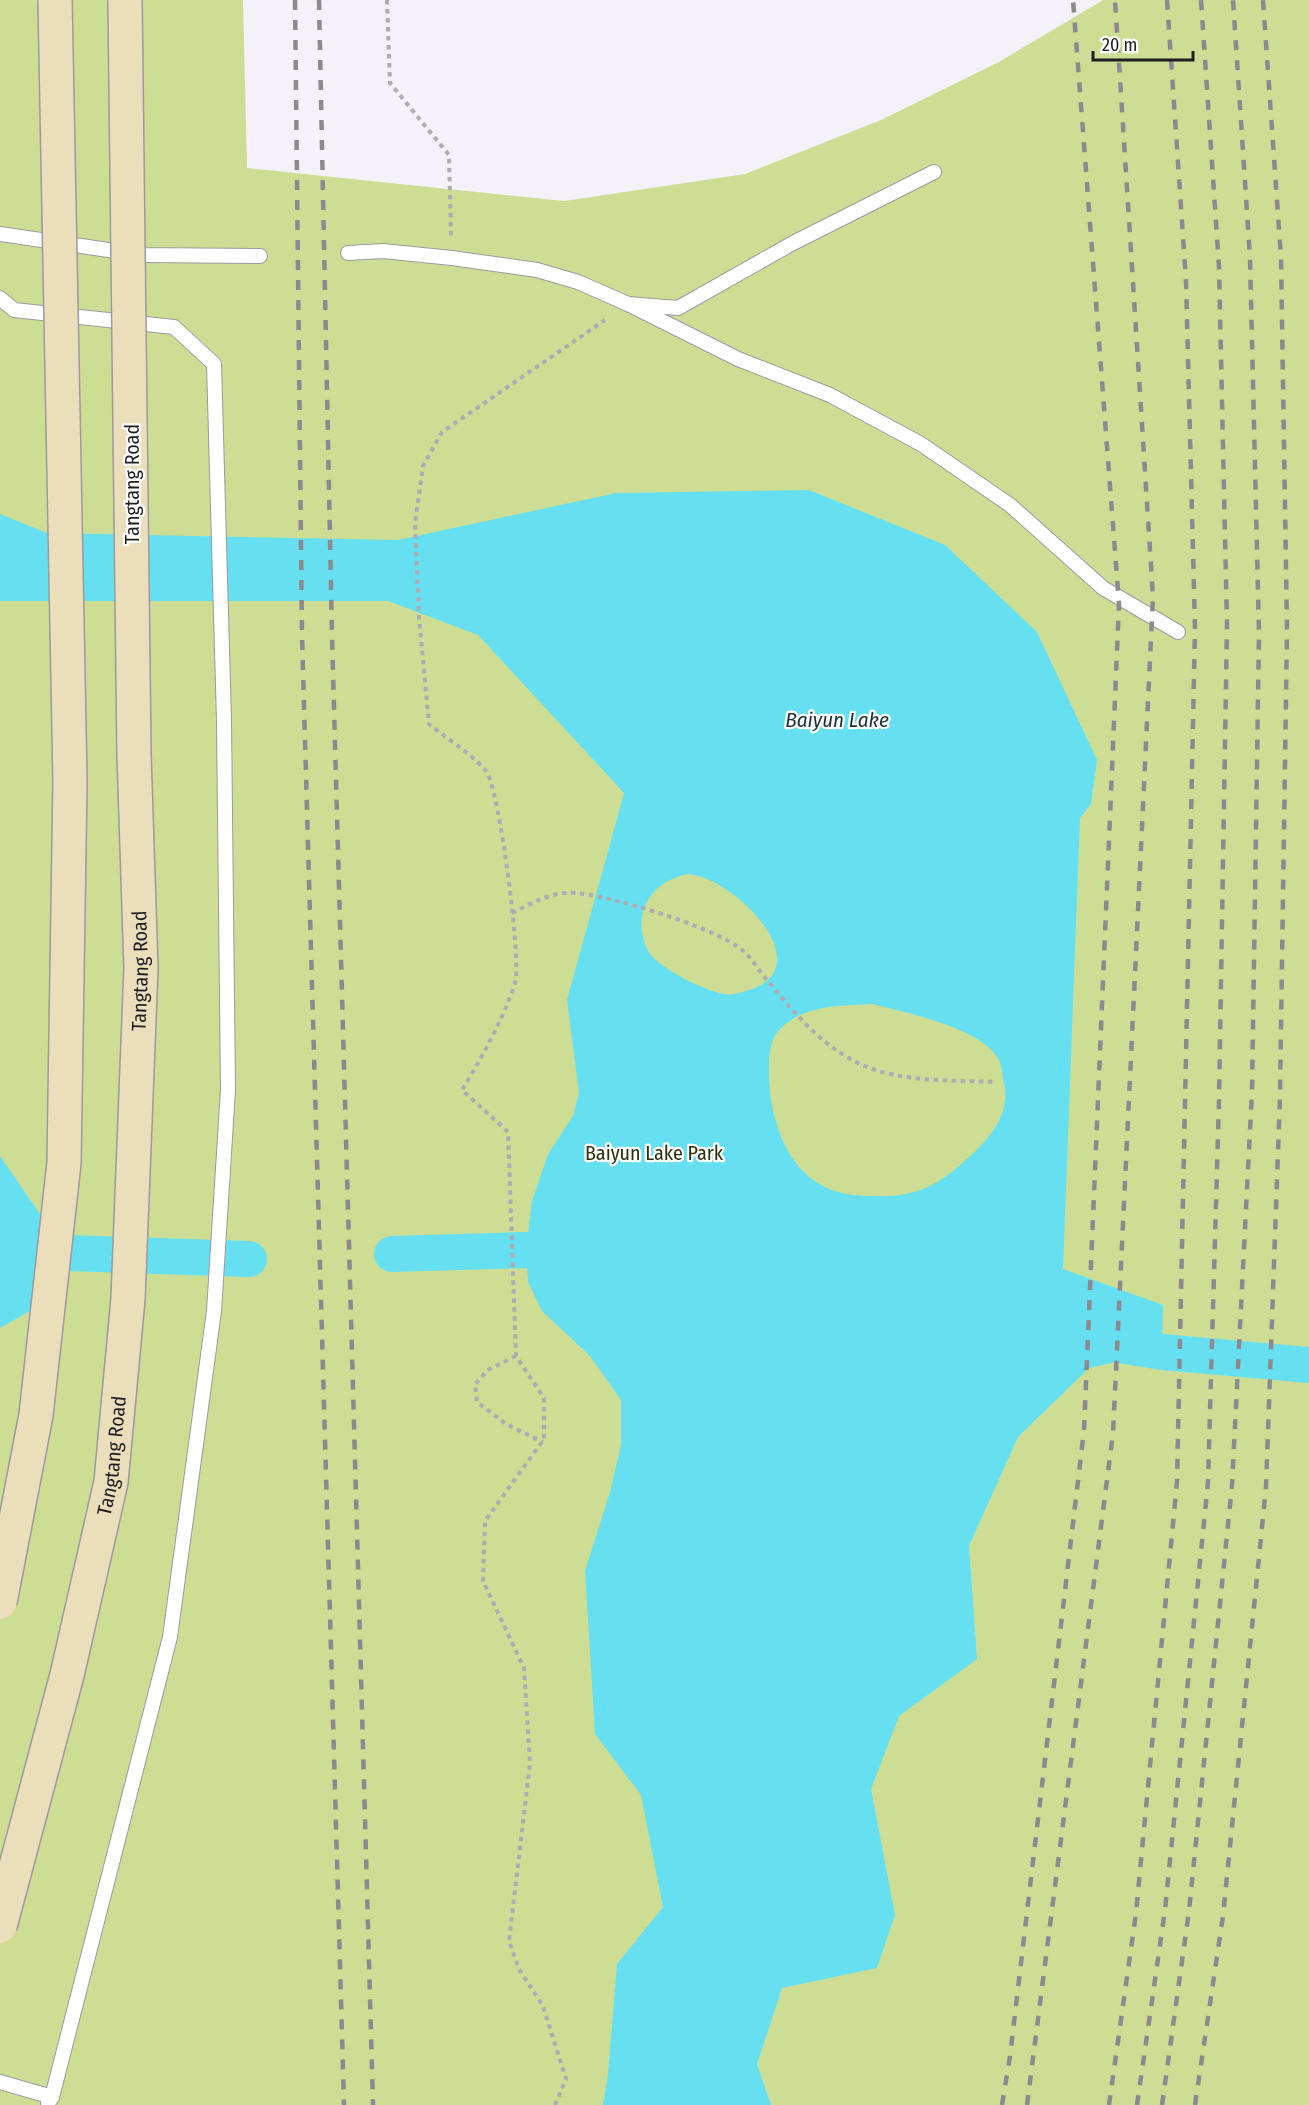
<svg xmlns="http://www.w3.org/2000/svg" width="1309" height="2105" font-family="'Fira Sans Condensed',sans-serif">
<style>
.green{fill:#cdde94}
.water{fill:#66e0f1;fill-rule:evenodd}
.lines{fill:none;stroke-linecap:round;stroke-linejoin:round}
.canal{stroke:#66e0f1;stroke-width:36}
.lane-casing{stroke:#9c99a0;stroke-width:16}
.path{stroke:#afabb2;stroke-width:4;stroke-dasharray:4.5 4.5;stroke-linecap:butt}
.lane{stroke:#fff;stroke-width:14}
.rail{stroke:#8d8a8f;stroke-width:4.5;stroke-dasharray:10 10;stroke-linecap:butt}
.secondary-bridge-casing{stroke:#9c99a0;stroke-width:36;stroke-linecap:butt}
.secondary-bridge{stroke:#ebdfbb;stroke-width:33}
.labels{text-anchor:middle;stroke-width:4.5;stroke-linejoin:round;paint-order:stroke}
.street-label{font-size:20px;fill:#1f1d20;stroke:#fff}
.park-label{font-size:20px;fill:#2b320d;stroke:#fff}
.water-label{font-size:21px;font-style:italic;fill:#1b3134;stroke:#fff}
</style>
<rect width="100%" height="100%" fill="#f5f1f9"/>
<path class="green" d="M0,0h243l4,168 317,33 181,-27 136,-54 118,-58 104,-62h206v2105h-1309z"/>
<g class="water">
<path d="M809,490l136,55 92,87 60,128 -6,44 -11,14 -17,451 100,36 -1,47 -73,16 -71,69 -49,109 8,113 -78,57 -28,73 24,126 -18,53 -95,20 -25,76 14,41h-168l5,-31 9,-110 46,-57 -22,-112 -46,-61 -10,-163 25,-79 11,-47v-45l-31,-44 -48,-45 -14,-29 -2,-32 6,-49 16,-47 25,-38 6,-23 -12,-93 57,-207 -146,-158 -90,-34h-388v-87l47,19 351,7 218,-47zM689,874c48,5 138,98 53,118 -5,2 -12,3 -18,2 -19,-3 -69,-27 -77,-45 -16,-37 5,-69 42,-75zM873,1004c33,9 105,23 124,53 5,6 5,18 7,26 8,35 -21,63 -45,83 -27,23 -48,31 -83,30 -17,0 -37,-1 -53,-10 -38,-19 -53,-70 -54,-109 0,-16 -1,-35 10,-47 25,-26 62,-24 94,-26z"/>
<path d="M0,1156l67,97 -16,46 -51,29z"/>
</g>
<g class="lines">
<g class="canal">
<path d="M67,1253l182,6"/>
<path d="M392,1254l134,-4 49,8"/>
<path d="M1113,1344l49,8 147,13"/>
</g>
<g class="lane-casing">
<g id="lane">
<path d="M0,234l142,21 118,1"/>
<path d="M348,253l35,-2 69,7 85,12 41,12 50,22 50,4 115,-65 141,-71"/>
<path d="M0,298l14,12 160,17 40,37 10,357 4,369 -14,221 -44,326 -118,460"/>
<path d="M628,304l110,55 92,36 91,49 89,61 93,83 75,44"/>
<path d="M0,2082l52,15 -4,6"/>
</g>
</g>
<g class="path">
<path d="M387,0l3,83 59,72 2,81"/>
<path d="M512,913c20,-10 40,-22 63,-20 34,2 142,35 167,57 10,8 17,21 26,31 26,32 52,63 90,82 41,20 94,17 138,19"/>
<path d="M516,1356l-28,14 -13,14 2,18 29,22 37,18"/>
<path d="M555,2105l11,-26 -23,-73 -24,-37 -10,-28 21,-178 -6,-95 -41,-87 2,-60 59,-82v-41l-28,-42 -8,-224 -46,-42c20,-33 41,-70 53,-107 7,-20 -16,-197 -29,-212 -15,-18 -39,-32 -57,-47l-10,-107 -4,-94 8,-57 19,-34 163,-112"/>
</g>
<use href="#lane" class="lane"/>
<g class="rail">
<path d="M295,0l7,635 42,1470"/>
<path d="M319,0l13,636 41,1469"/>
<path d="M1002,2105l8,-49 74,-626 35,-826 -46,-604"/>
<path d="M1027,2105l86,-672 40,-836 -38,-597"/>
<path d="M1109,2105l27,-192 41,-431 18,-854 -9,-347 -19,-281"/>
<path d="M1137,2105l28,-195 43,-428 11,-382 8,-475 -8,-358 -18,-267"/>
<path d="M1162,2105l27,-194 43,-426 20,-394 7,-458 -9,-375 -17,-258"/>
<path d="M1195,2105l28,-189 43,-429 14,-391 7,-466 -6,-372 -18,-258"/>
</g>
<g class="secondary-bridge-casing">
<g id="secondary-bridge">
<path d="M0,1602l36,-187 28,-252 6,-381 -15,-782"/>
<path id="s1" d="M0,1926l67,-251 44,-193 17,-183 13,-331 -7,-213 -9,-755"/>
</g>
</g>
<use href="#secondary-bridge" class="secondary-bridge"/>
</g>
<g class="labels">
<g class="street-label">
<text transform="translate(132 484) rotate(-90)" y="7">Tangtang Road</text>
<text dy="7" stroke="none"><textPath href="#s1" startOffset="970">Tangtang Road</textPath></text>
<text dy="7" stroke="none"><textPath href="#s1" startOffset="484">Tangtang Road</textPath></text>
</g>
<g class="park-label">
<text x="654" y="1160">Baiyun Lake Park</text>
</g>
<g class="water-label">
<text x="837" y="727">Baiyun Lake</text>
</g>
</g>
<path d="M1093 51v9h100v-9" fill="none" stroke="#1f1d20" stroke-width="3"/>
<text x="1102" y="51" font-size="18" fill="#1f1d20" stroke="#ffffff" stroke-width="4.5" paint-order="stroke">20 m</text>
</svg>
